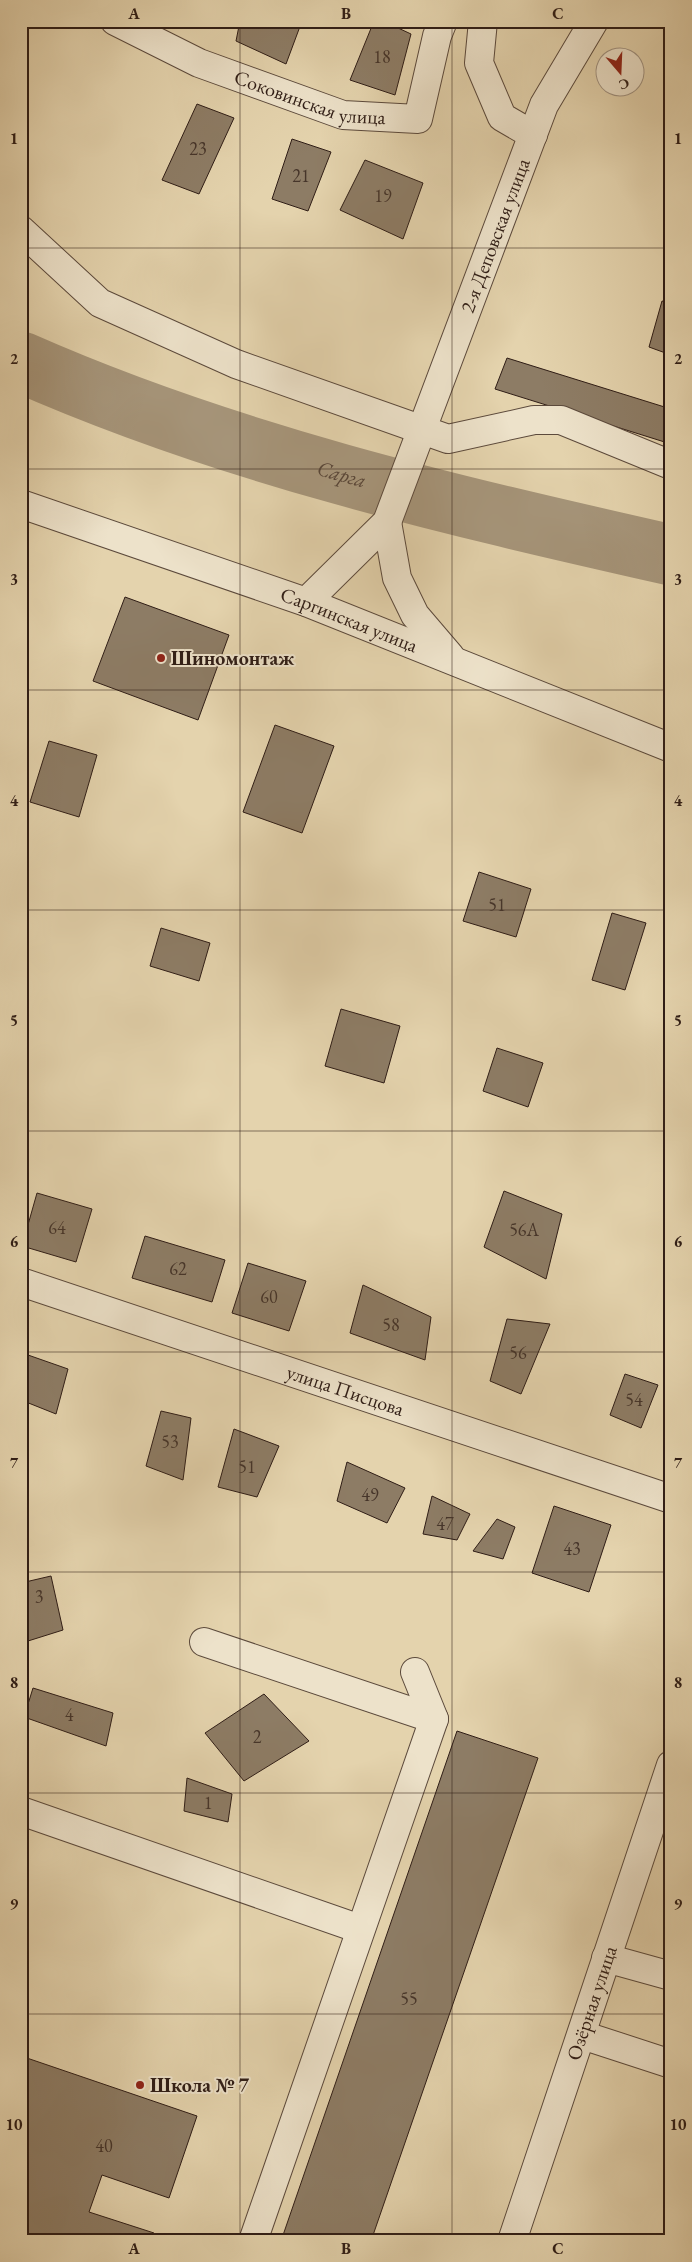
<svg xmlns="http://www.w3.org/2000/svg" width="692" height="2262" font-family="'EB Garamond',serif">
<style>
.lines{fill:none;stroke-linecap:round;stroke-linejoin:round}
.river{stroke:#a6957a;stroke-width:61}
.building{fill:#8d7c65;stroke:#2f1d16}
.minor-casing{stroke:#5c4a3c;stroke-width:30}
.minor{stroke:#ede2ca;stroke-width:28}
.grid{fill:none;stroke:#2f1d16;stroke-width:1;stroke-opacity:0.55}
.poi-dot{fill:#8f2418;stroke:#ede2ca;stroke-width:2}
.labels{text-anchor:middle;stroke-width:4;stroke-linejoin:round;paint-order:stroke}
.number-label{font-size:18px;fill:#46352a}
.street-label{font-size:20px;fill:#2f1d16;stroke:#ede2ca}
.poi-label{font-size:20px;font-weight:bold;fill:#2f1d16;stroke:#ede2ca;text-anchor:start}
.water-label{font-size:21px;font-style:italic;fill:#594739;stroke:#ede2ca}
.neatline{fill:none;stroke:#2f1d16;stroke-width:2}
.grid-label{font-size:16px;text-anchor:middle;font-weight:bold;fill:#2f1d16}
</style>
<rect width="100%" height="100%" fill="#e4d3ad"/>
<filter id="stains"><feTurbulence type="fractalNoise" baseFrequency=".004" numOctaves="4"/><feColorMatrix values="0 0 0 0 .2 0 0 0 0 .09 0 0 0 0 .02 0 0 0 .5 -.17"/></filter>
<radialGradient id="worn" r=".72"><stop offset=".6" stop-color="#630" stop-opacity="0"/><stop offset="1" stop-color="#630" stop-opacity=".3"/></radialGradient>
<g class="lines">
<path class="river" id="s1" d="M21,362c208,92 429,143 650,193"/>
</g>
<g class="building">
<path d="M240,21h62l-16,43 -50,-23z"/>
<path d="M374,21h9l28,13 -16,61 -45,-15z"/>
<path d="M197,104l37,14 -35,76 -37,-14z"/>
<path d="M292,139l39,13 -23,59 -36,-12z"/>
<path d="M365,160l58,23 -20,56 -63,-29z"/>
<path d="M662,301l9,2v52l-22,-8z"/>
<path d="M507,358l164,51v35l-176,-55z"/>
<path d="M125,597l104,38 -31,85 -105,-39z"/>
<path d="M275,725l59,21 -32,87 -59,-21z"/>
<path d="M49,741l48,14 -18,62 -49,-15z"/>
<path d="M479,872l52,17 -15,48 -53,-16z"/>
<path d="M612,913l34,10 -21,67 -33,-10z"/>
<path d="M161,928l49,15 -11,38 -49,-15z"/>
<path d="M341,1009l59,17 -16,57 -59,-17z"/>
<path d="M497,1048l46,15 -15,44 -45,-16z"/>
<path d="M504,1191l58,23 -16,65 -62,-32z"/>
<path d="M37,1193l55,16 -16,53 -54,-16z"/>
<path d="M145,1236l80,24 -13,42 -80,-24z"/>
<path d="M248,1263l58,18 -17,50 -57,-18z"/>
<path d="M363,1285l68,32 -6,43 -75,-27z"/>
<path d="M507,1319l43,5 -29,70 -31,-13z"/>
<path d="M28,1355l40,14 -12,45 -35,-14v-25z"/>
<path d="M625,1374l33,11 -17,43 -31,-13z"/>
<path d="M161,1411l30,7 -8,62 -37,-14z"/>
<path d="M234,1429l45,17 -22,51 -39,-10z"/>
<path d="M347,1462l58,26 -18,35 -50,-22z"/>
<path d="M432,1496l38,18 -13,26 -34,-6z"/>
<path d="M554,1506l57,19 -22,67 -57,-19z"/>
<path d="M497,1519l18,8 -12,32 -30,-8z"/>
<path d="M51,1576l12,54 -35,11 -7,-29v-29z"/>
<path d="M33,1688l80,25 -7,33 -82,-29z"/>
<path d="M264,1694l45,47 -65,40 -39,-48z"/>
<path d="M457,1731l81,27 -167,483h-90z"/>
<path d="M187,1778l45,16 -4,28 -44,-11z"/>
<path d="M21,2056l176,60 -28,82 -67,-23 -13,37 65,21 -3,8h-130z"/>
</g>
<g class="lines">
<g class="minor-casing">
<g id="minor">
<path id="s2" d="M115,21l84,42 144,52 75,4 19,-83 6,-15"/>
<path d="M483,21l-4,42 23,54 31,18"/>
<path d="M21,230l79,73 136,61 212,75 86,-19h27l110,45"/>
<path id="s3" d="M21,504l285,98 365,146"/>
<path d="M387,522l10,56 18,37 35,41"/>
<path id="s4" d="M306,602l81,-80 157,-417 50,-84"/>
<path id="s5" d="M21,1282l650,217"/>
<path d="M204,1642l230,77"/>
<path d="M21,1811l339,118"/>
<path d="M606,1958l65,18"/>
<path d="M582,2035l89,29"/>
<path d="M253,2241l181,-522 -19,-47"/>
<path id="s6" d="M512,2241l159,-476"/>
</g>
</g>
<use href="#minor" class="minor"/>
</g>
<path class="grid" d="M240,21v2220M452,21v2220M21,248h650M21,469h650M21,690h650M21,910h650M21,1131h650M21,1352h650M21,1572h650M21,1793h650M21,2014h650"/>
<g class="poi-dot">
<circle cx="161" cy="658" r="5"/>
<circle cx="140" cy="2085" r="5"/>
</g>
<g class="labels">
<g class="number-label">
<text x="382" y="63">18</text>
<text x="198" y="155">23</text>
<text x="301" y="182">21</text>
<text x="383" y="202">19</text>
<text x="497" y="911">51</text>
<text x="57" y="1234">64</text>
<text x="524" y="1236">56А</text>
<text x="178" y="1275">62</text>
<text x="269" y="1303">60</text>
<text x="391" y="1331">58</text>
<text x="518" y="1359">56</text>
<text x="634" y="1406">54</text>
<text x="170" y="1448">53</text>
<text x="247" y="1473">51</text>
<text x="370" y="1501">49</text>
<text x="445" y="1530">47</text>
<text x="572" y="1555">43</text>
<text x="39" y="1603">3</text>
<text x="69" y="1721">4</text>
<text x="257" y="1743">2</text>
<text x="208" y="1809">1</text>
<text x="409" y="2005">55</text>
<text x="104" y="2152">40</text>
</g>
<g class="street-label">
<text dy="7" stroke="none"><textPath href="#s2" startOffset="211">Соковинская улица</textPath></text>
<text dy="7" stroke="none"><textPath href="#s4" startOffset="420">2-я Деповская улица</textPath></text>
<text dy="7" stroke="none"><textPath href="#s3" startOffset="348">Саргинская улица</textPath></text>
<text dy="7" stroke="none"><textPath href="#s5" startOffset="342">улица Писцова</textPath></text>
<text dy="7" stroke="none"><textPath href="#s6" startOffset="251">Озёрная улица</textPath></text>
</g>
<g class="poi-label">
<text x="171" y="665">Шиномонтаж</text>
<text x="150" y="2092">Школа № 7</text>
</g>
<g class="water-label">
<text dy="7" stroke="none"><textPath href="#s1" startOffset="340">Сарга</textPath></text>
</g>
</g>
<rect width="692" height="2262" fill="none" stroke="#e4d3ad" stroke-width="55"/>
<g transform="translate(620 72) rotate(161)"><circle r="24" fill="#ede2ca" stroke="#a19382"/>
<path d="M0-4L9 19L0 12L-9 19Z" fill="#8f2418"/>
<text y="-8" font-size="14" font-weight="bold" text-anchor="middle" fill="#2f1d16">С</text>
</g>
<rect x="28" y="28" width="636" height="2206" class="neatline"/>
<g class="grid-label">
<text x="134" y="19">A</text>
<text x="346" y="19">B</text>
<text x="558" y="19">C</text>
<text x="14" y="144">1</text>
<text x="678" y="144">1</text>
<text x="14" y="364">2</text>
<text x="678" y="364">2</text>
<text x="14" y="585">3</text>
<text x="678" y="585">3</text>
<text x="14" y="806">4</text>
<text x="678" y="806">4</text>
<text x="14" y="1026">5</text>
<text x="678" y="1026">5</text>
<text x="14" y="1247">6</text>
<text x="678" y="1247">6</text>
<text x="14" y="1468">7</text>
<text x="678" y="1468">7</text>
<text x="14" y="1688">8</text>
<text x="678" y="1688">8</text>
<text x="14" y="1909">9</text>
<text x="678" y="1909">9</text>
<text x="14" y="2130">10</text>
<text x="678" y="2130">10</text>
<text x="134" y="2254">A</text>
<text x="346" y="2254">B</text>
<text x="558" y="2254">C</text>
</g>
<rect width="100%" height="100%" filter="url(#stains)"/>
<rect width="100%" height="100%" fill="url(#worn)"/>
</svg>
